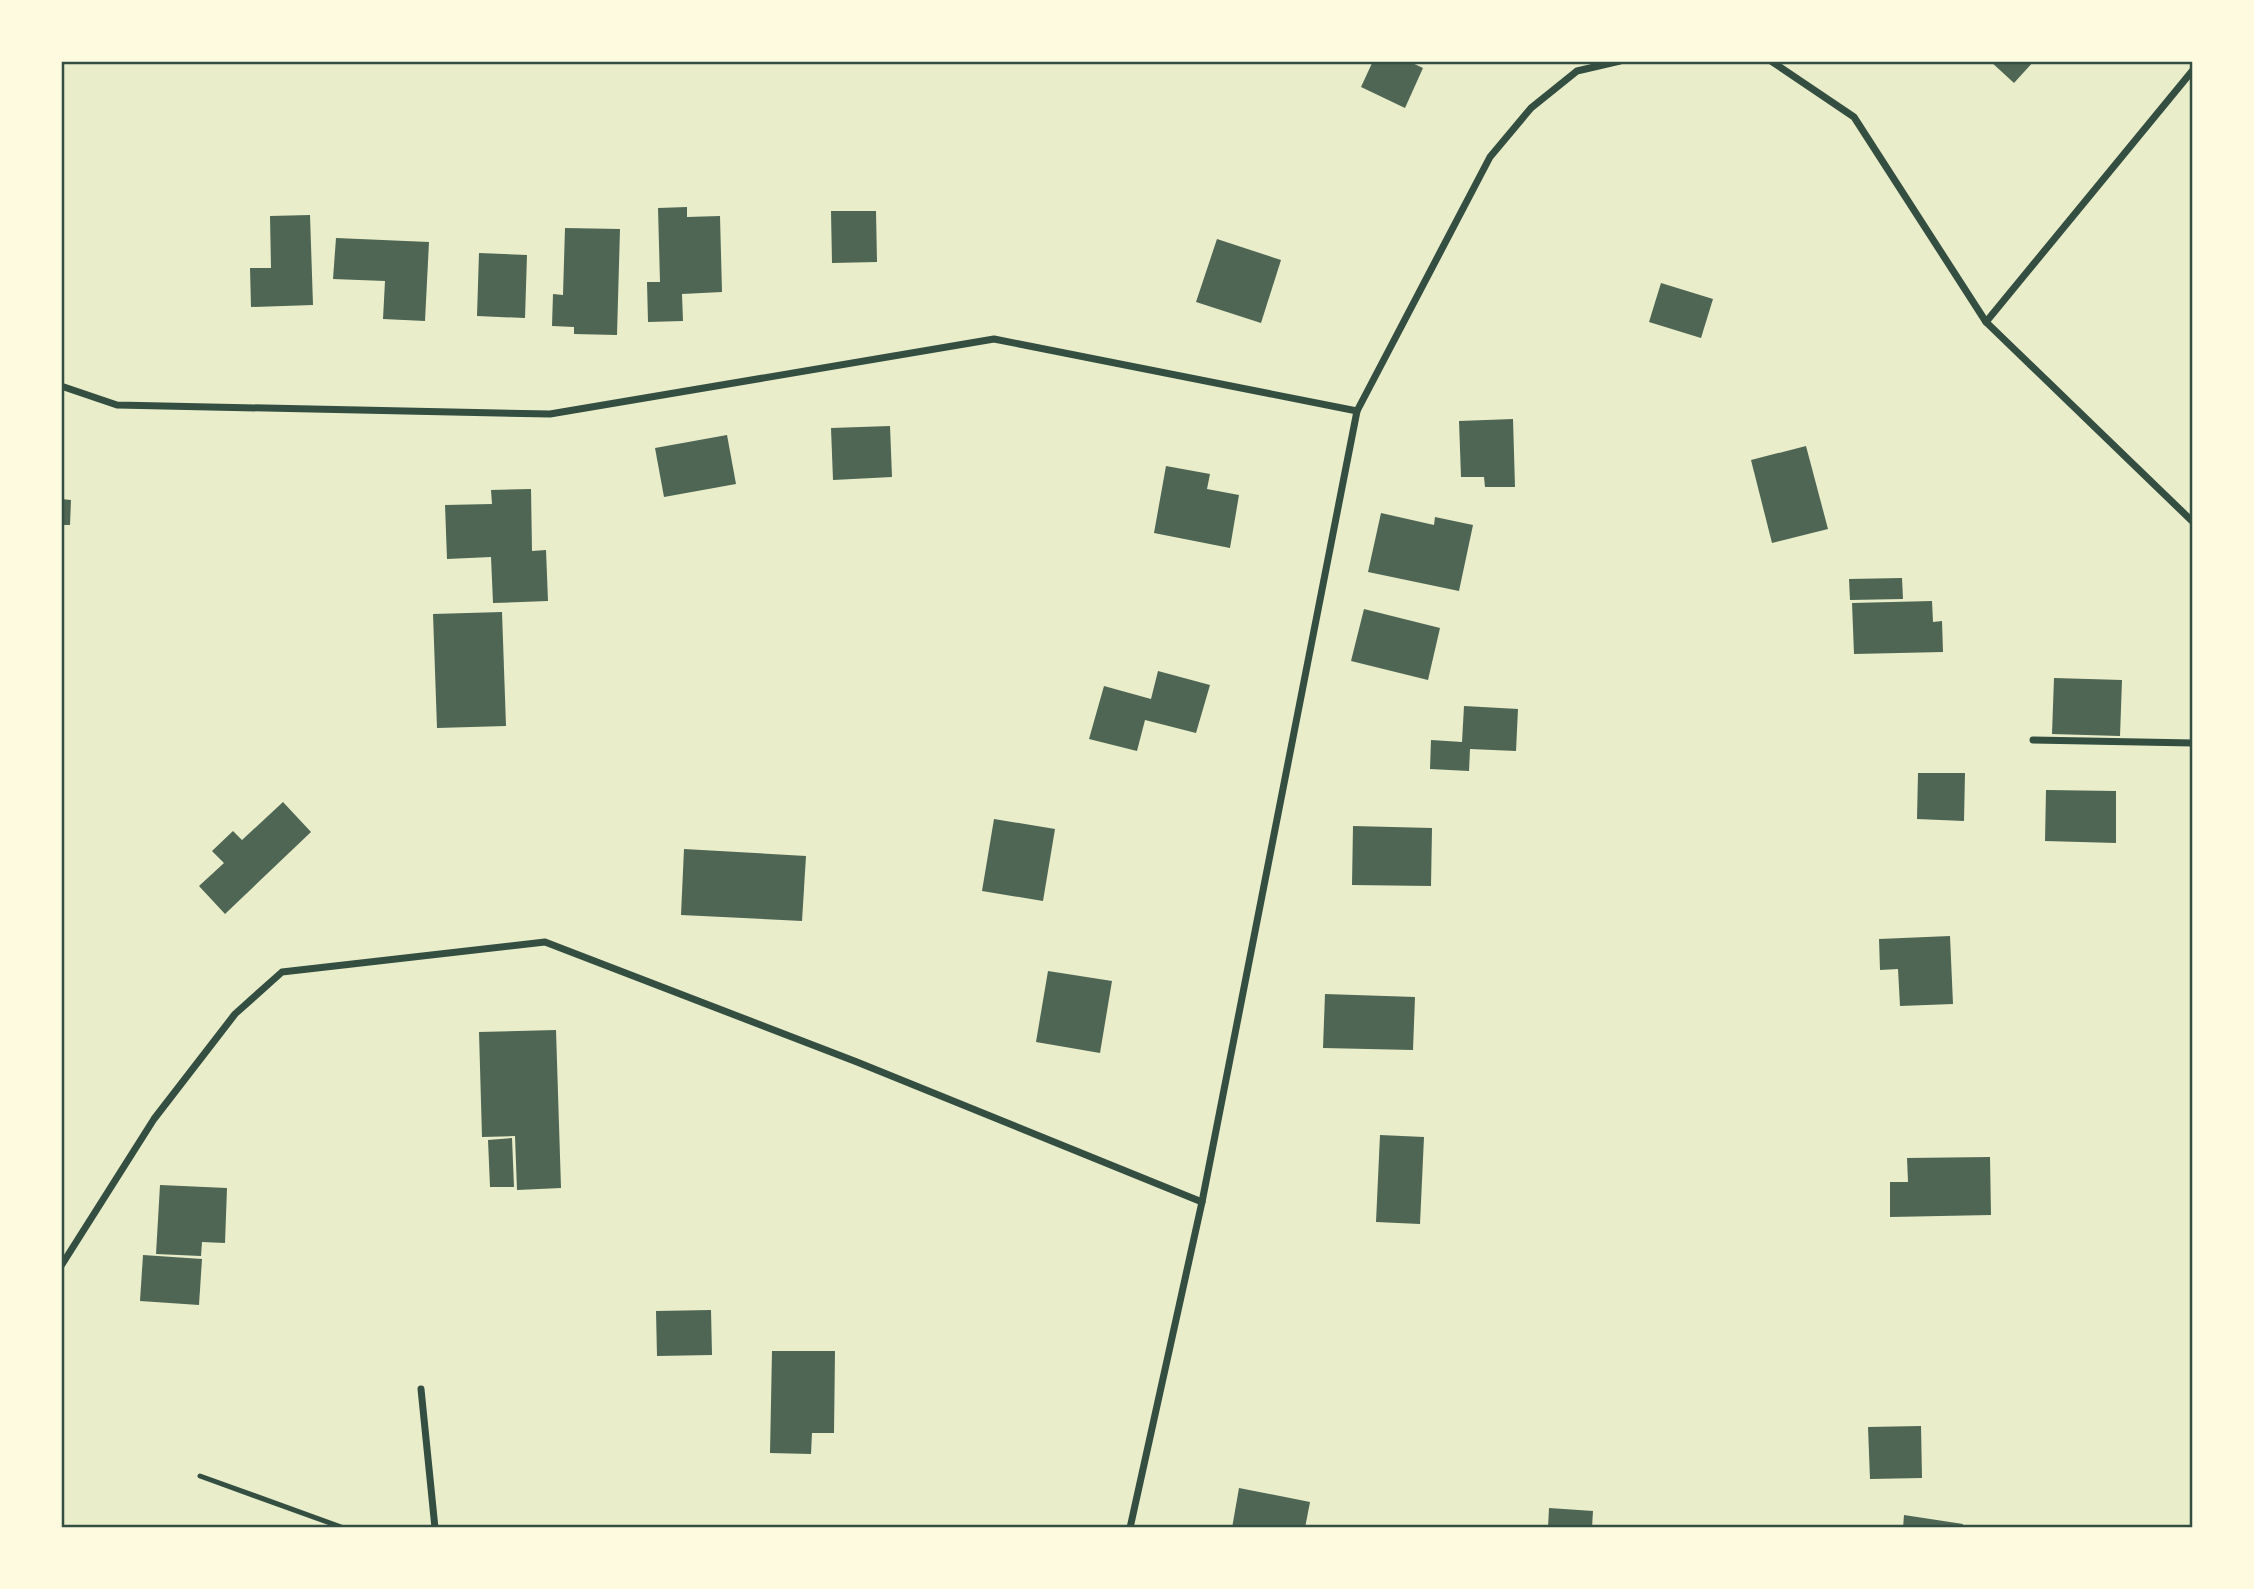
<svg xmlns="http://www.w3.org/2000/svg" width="2254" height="1589" font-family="'IBM Plex Sans',sans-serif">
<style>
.building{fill:#4f6655}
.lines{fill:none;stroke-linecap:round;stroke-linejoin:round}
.service{stroke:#344e41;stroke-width:5}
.minor{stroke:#344e41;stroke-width:7}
.neatline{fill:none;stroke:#344e41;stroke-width:2.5}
</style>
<rect width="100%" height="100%" fill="#e9edc9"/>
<g class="building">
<path d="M1373,61h35l15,7 -18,40 -44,-21z"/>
<path d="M1990,61h44l-20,22z"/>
<path d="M687,207v10l33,-1 2,76 -40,2 1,27 -35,1 -1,-40h13l-2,-74z"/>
<path d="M831,211h45l1,51 -45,1z"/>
<path d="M310,215l3,90 -62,2 -1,-39h21l-1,-52z"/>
<path d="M565,228l55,1 -3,106 -43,-1v-7l-22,-1 1,-32 10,1z"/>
<path d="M336,238l93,4 -4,79 -42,-2 2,-38 -52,-2z"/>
<path d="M1217,239l64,21 -20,63 -65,-21z"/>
<path d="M479,253l48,2 -2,63 -48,-2z"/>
<path d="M1661,283l52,16 -12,39 -52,-16z"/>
<path d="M1513,419l2,68h-30l-1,-10h-23l-2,-56z"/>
<path d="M890,426l2,51 -59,3 -2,-52z"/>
<path d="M727,435l9,49 -72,13 -9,-49z"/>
<path d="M1806,446l22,83 -56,14 -21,-83z"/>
<path d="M1166,466l44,8 -3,15 32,6 -9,53 -76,-15z"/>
<path d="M531,489l1,62 14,-1 2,51 -55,2 -2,-46 -44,2 -2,-54 47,-1 -1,-14z"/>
<path d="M61,499l10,1 -1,25h-9z"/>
<path d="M1381,513l53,12 1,-8 38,8 -14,66 -91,-19z"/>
<path d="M1902,578l1,21 -53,1 -1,-21z"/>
<path d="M1932,601l1,21 9,-1 1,31 -89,2 -2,-51z"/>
<path d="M1364,609l76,19 -12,52 -77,-19z"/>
<path d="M502,612l4,114 -69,2 -4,-114z"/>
<path d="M1158,671l52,14 -14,48 -51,-13 -8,31 -48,-12 15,-53 47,13z"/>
<path d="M2054,678l68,2 -2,56 -68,-2z"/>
<path d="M1464,706l54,3 -2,42 -46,-2 -1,22 -39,-2 1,-29 31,2z"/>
<path d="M1918,773h47l-1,48 -47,-2z"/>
<path d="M2046,790l70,1v52l-71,-2z"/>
<path d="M283,802l28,30 -86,82 -26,-28 25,-23 -12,-12 21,-20 9,9z"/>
<path d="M994,819l61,10 -12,72 -61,-10z"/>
<path d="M1353,826l79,2 -1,58 -79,-1z"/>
<path d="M684,849l122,7 -4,65 -121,-6z"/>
<path d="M1950,936l3,68 -53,2 -2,-37 -18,1 -1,-31z"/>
<path d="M1048,971l64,10 -12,72 -64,-11z"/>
<path d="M1325,994l90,3 -2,53 -90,-2z"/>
<path d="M556,1030l5,158 -44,2 -2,-54 -33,1 -3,-105z"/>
<path d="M1380,1135l44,2 -4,87 -44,-2z"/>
<path d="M512,1138l2,49h-24l-2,-47z"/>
<path d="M1990,1157l1,58 -101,2v-35h18l-1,-24z"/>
<path d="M160,1185l67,3 -2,55 -23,-1 -1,14 -45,-2z"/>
<path d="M143,1255l59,4 -3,46 -59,-4z"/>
<path d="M711,1310l1,45 -55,1 -1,-45z"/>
<path d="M772,1351h63l-1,82h-22l-1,21 -41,-1z"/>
<path d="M1921,1426l1,52 -52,1 -2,-52z"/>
<path d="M1239,1488l71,14 -5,26h-73z"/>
<path d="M1549,1508l44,3 -1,17h-44z"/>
<path d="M1904,1515l59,9 -1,4h-59z"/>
</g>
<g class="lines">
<path class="service" d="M200,1476l144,52"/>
<g class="minor">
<path d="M1771,61l83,56 132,205 207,200"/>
<path d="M1986,322l207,-252"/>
<path d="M61,386l56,19 433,9 444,-75 363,72"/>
<path d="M2033,740l160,3"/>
<path d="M61,1266l93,-147 81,-105 47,-42 263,-30 312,120 345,140"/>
<path d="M421,1389l14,139"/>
<path d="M1130,1528l72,-326 155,-791 133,-254 41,-49 46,-37 43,-10"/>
</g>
</g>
<rect width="2254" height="1589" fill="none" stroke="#fefae0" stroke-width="126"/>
<rect x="63" y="63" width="2128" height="1463" class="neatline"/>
</svg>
